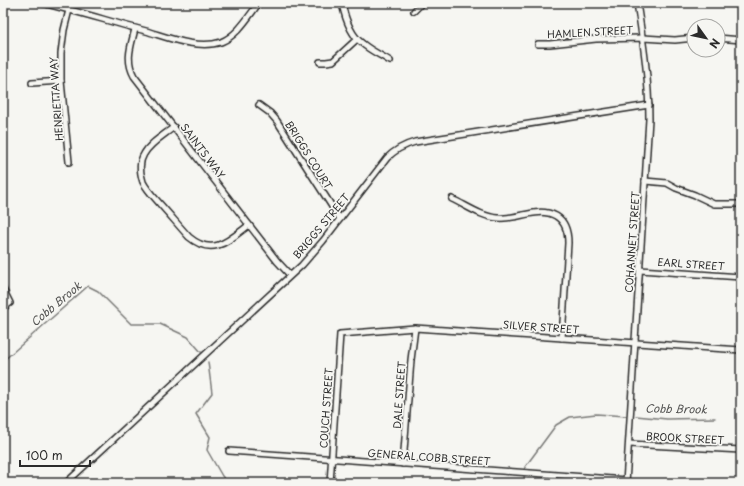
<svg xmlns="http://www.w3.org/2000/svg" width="744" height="486" font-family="'Playpen Sans',sans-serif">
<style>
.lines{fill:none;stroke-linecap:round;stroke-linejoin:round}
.stream{stroke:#7a7a78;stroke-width:1.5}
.minor-casing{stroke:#2b2b2b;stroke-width:8}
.minor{stroke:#f6f6f2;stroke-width:5}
.labels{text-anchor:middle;stroke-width:3.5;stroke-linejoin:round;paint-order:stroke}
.street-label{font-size:10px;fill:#2b2b2b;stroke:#f6f6f2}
.water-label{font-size:11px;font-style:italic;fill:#525251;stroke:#f6f6f2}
</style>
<rect width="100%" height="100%" fill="#f6f6f2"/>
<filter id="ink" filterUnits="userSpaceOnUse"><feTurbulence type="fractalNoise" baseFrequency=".025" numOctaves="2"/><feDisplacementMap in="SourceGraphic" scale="8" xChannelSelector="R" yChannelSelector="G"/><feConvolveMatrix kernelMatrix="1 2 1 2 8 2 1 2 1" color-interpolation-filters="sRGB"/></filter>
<g filter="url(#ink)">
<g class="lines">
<g class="stream">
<path d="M3,361l85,-75 10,5 33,33h29l28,13 13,15"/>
<path d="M208,362l4,31 -16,21 14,23 -3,13 15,26 6,7"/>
<path d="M636,416l31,3 48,-1"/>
<path d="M520,483l4,-4 1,-12 31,-42 14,-8 26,-3 31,2"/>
</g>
<g class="minor-casing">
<g id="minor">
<path d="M42,3c35,8 69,19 104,28 21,6 52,19 75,11 17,-7 27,-25 38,-39"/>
<path d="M342,3c3,15 8,32 21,41 8,7 18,11 27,17"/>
<path d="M414,11l8,-8"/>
<path d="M135,29c-4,17 -10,30 -1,47l143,185 13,14"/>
<path d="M718,38l23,2"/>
<path d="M538,44h12l46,-5 47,-1 32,2 19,-2"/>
<path d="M320,62h6l7,-1 24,-22"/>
<path d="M32,83l29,-2"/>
<path d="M259,105l11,8 7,8 63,98"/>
<path d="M174,127c-10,8 -24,16 -30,27 -5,8 -4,19 -1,28 4,8 11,15 17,22 10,11 19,22 29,33 24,20 39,4 60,-12"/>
<path d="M69,162l-8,-81v-28l3,-23 5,-20"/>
<path d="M645,181l22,2 9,5 19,7 19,9h27"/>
<path d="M452,199c15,7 30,18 46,19 20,2 39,-12 58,-2 10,6 12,16 12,27l-6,95"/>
<path d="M640,270l101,7"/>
<path d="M3,289l7,14 -7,5"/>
<path d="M629,444l112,6"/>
<path d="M229,451l397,29"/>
<path d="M403,464l8,-104 4,-32"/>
<path d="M66,483l236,-218 21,-24 64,-83c8,-8 17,-13 28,-16l234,-37"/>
<path d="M330,483l10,-149 75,-6 326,22"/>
<path d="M626,483l23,-364c0,-39 -6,-78 -12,-116"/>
</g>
</g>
<use href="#minor" class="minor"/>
</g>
</g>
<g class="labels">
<g class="street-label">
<text transform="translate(590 32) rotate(-3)" y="4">HAMLEN STREET</text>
<text transform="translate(56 99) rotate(-94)" y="4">HENRIETTA WAY</text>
<text transform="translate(203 151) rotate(53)" y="4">SAINTS WAY</text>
<text transform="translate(309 155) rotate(58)" y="4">BRIGGS COURT</text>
<text transform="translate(321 226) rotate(-50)" y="4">BRIGGS STREET</text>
<text transform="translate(632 242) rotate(-86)" y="4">COHANNET STREET</text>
<text transform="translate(691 264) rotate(4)" y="4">EARL STREET</text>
<text transform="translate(541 327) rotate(4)" y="4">SILVER STREET</text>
<text transform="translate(399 395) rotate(-86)" y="4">DALE STREET</text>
<text transform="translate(326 408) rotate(-86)" y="4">COUCH STREET</text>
<text transform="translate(685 438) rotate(3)" y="4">BROOK STREET</text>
<text transform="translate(429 457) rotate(4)" y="4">GENERAL COBB STREET</text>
</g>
<g class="water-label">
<text transform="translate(56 304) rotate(-40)" y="4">Cobb Brook</text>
<text transform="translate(676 409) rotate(1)" y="4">Cobb Brook</text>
</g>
</g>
<rect width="744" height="486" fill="none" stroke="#f6f6f2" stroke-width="16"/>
<rect x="8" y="8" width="728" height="470" fill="none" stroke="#2b2b2b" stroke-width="1.5" filter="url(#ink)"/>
<g transform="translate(706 38) rotate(123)"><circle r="19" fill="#f6f6f2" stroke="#a5a5a2"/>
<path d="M0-3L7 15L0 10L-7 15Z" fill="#2b2b2b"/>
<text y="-6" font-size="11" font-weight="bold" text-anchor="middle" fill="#2b2b2b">N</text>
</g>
<path d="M20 460v6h70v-6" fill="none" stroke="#2b2b2b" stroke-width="2"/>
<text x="26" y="460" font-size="12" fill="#2b2b2b" stroke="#f6f6f2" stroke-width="3" paint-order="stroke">100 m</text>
</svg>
